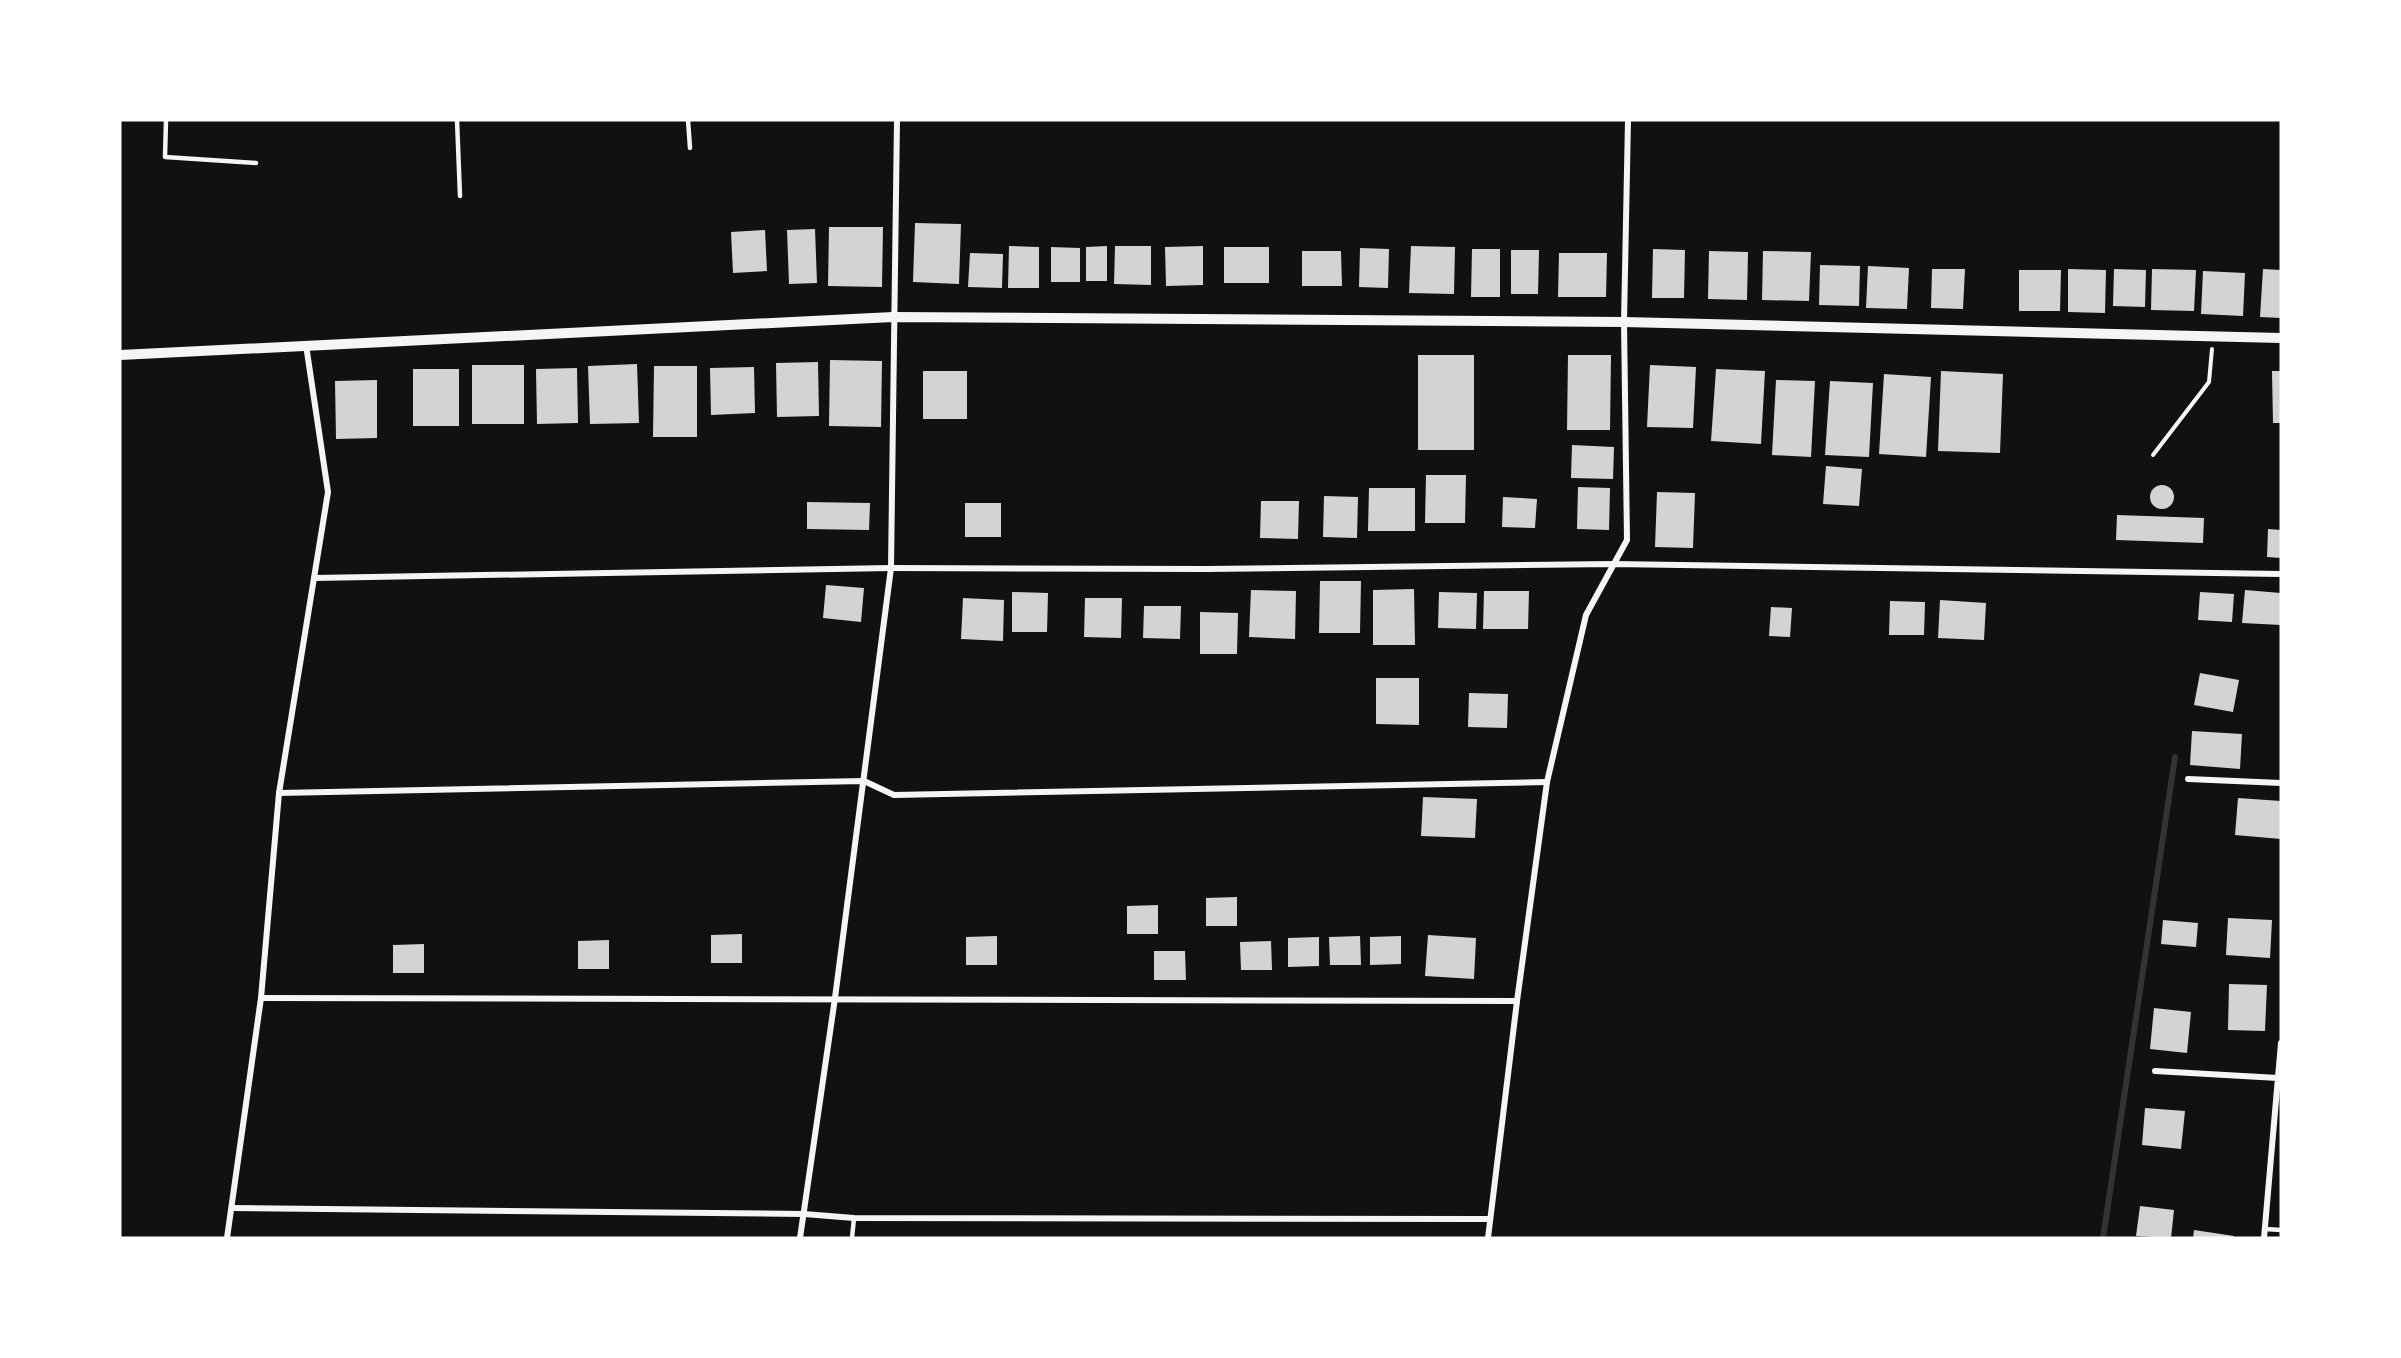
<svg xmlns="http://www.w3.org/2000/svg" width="2401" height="1358" font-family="'Alegreya Sans',sans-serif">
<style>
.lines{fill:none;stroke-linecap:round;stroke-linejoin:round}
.stream{stroke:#333;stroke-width:6}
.building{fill:#d3d3d3}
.path{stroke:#f5f5f5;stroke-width:4}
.service{stroke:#f5f5f5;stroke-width:4.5}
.minor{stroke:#f5f5f5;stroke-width:6}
.tertiary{stroke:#f5f5f5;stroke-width:10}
</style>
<rect width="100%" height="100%" fill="#111"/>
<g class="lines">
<path class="stream" d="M2103,1238l72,-481"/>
</g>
<g class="building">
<path d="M915,223l46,1 -2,60 -46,-2z"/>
<path d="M829,227h54l-1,60 -54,-1z"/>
<path d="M815,229l2,54 -28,1 -2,-54z"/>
<path d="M765,230l2,41 -34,2 -2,-41z"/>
<path d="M1009,246l30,1v41h-31z"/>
<path d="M1107,246v35h-21v-34z"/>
<path d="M1115,246h36v39l-37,-1z"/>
<path d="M1203,246v39l-37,1 -1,-39z"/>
<path d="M1411,246l44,1 -1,47 -45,-1z"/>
<path d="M1051,247l29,1v34h-29z"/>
<rect x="1224" y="247" width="45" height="36"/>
<path d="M1360,248l29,1 -1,39 -29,-1z"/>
<path d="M1472,249h28v48h-29z"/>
<path d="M1653,249l32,1 -1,48h-32z"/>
<path d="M1511,250h28l-1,44h-27z"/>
<path d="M1302,251h39l1,35h-40z"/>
<path d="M1709,251l39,1 -1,48 -39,-1z"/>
<path d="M1763,251l48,1 -2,49 -47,-1z"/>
<path d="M970,253l33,1 -1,34 -34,-1z"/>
<path d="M1559,253h48l-1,44h-48z"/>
<path d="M1820,265l40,1 -1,40 -40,-1z"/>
<path d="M1868,266l41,2 -2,41 -41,-1z"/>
<path d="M1932,269h33l-2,40 -32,-1z"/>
<path d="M2068,269l38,1 -1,43 -37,-1z"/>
<path d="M2114,269l32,1 -1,37 -32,-1z"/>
<path d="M2152,269l44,1 -2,41 -43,-1z"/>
<path d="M2263,269l18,1v48l-21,-1z"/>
<path d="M2019,270h42l-1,41h-41z"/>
<path d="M2203,271l42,2 -2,43 -42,-2z"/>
<rect x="1418" y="355" width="56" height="95"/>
<path d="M1568,355h43l-1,75h-43z"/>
<path d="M830,360l52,1 -1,66 -52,-1z"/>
<path d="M818,362l1,54 -42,1 -1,-54z"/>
<path d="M637,364l2,59 -49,1 -2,-58z"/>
<rect x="472" y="365" width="52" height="59"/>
<path d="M1650,365l46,2 -3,61 -46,-1z"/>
<path d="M654,366h43v71h-44z"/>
<path d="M754,367l1,46 -44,2 -1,-47z"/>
<path d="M577,368l1,55 -41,1 -1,-55z"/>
<rect x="413" y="369" width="46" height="57"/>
<path d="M1716,369l49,2 -4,73 -50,-3z"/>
<rect x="923" y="371" width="44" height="48"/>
<path d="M1941,371l62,3 -3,79 -62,-2z"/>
<path d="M2272,371h9v52h-8z"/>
<path d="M1884,374l47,3 -5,80 -47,-3z"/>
<path d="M377,380v58l-41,1 -1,-58z"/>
<path d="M1776,380l39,1 -4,76 -39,-2z"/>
<path d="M1830,381l43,2 -4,74 -44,-2z"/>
<path d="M1572,445l42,2 -1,32 -42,-1z"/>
<path d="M1826,466l36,3 -3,37 -36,-2z"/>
<path d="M1426,475h40l-1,48h-40z"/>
<circle cx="2162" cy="497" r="12"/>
<path d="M1578,487l32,1 -1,42 -32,-1z"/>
<path d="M1369,488h46v43h-47z"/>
<path d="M1657,492l38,1 -2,55 -38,-1z"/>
<path d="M1324,496l34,1 -1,41 -34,-1z"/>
<path d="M1503,497l34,2 -2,29 -33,-1z"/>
<path d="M1261,501h38l-1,38 -38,-1z"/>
<path d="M807,502l63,1 -1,27 -62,-1z"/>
<rect x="965" y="503" width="36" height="34"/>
<path d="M2117,515l87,3 -1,25 -87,-3z"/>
<path d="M2268,529l13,1v28l-14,-1z"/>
<path d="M1320,581h41l-1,52h-41z"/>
<path d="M826,585l38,3 -3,34 -38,-4z"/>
<path d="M1414,589l1,56h-42v-55z"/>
<path d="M1251,590l45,1 -1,48 -46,-2z"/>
<path d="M2245,590l36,3v32l-39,-2z"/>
<path d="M1484,591h45l-1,38h-45z"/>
<path d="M1012,592l36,1 -1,39h-35z"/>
<path d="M1439,592l38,1 -1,36 -38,-1z"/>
<path d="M2200,592l34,2 -2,28 -34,-2z"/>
<path d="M963,598l41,2 -1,41 -42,-2z"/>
<path d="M1085,598h37l-1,40 -37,-1z"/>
<path d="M1940,600l46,3 -2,37 -46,-2z"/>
<path d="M1890,601l35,1 -1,33h-35z"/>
<path d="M1144,606h37l-1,33 -37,-1z"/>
<path d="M1771,607l21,1 -2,29 -21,-1z"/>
<path d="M1200,612l38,1 -1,41h-37z"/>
<path d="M2200,673l39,7 -6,32 -39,-7z"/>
<path d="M1376,678h43v47l-43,-1z"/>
<path d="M1469,693l39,1 -1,34 -39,-1z"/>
<path d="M2192,731l50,3 -2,35 -50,-4z"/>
<path d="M1423,797l54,2 -2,39 -54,-2z"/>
<path d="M2238,798l43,3v38l-46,-4z"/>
<path d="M1237,897v29h-31v-28z"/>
<path d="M1158,905v29h-31v-28z"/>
<path d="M2228,918l44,2 -2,38 -44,-3z"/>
<path d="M2163,920l35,3 -2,24 -35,-3z"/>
<path d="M742,934v29h-31v-28z"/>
<path d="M1428,935l48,3 -2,41 -49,-3z"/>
<path d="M997,936v29h-31v-28z"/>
<path d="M1360,936l1,29h-31l-1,-28z"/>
<path d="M1401,936v28l-31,1v-28z"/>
<path d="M1319,937v29l-31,1v-29z"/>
<path d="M609,940v29h-31v-28z"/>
<path d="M1271,941l1,29h-31l-1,-28z"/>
<path d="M424,944v29h-31v-28z"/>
<path d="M1154,951h31l1,29h-32z"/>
<path d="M2229,984l38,1 -2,46 -37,-1z"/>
<path d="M2154,1008l37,4 -4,41 -37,-4z"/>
<path d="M2145,1108l40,3 -4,38 -39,-4z"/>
<path d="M2140,1206l34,4 -3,28 -35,-2z"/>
<path d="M2194,1230l40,6 -1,2h-40z"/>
</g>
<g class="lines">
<path class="path" d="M2153,455l56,-73 3,-33"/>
<g class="service">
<path d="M166,120l-1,37 91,6"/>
<path d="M457,120l3,76"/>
<path d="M688,120l2,28"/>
<path d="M2265,1229l16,1"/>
<path d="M852,1238l2,-20"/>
</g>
<g class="minor">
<path d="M314,578l577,-10 316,1 407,-5 667,10"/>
<path d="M2188,779l93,4"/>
<path d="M279,793l585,-12 30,14 653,-13"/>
<path d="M261,998l1256,3"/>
<path d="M2155,1071l123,7"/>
<path d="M232,1208l572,6 50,4 636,1"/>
<path d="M227,1238l34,-240 18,-205 49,-301 -22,-147"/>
<path d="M800,1238l35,-240 56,-430 6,-448"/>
<path d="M1488,1238l29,-237 30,-219 39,-167 41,-75 -3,-218 4,-202"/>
<path d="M2264,1238l17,-195"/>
</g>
<path class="tertiary" d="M120,355l773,-38 731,5 657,16"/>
</g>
<rect width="2401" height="1358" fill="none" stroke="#ffffff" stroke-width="243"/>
</svg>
